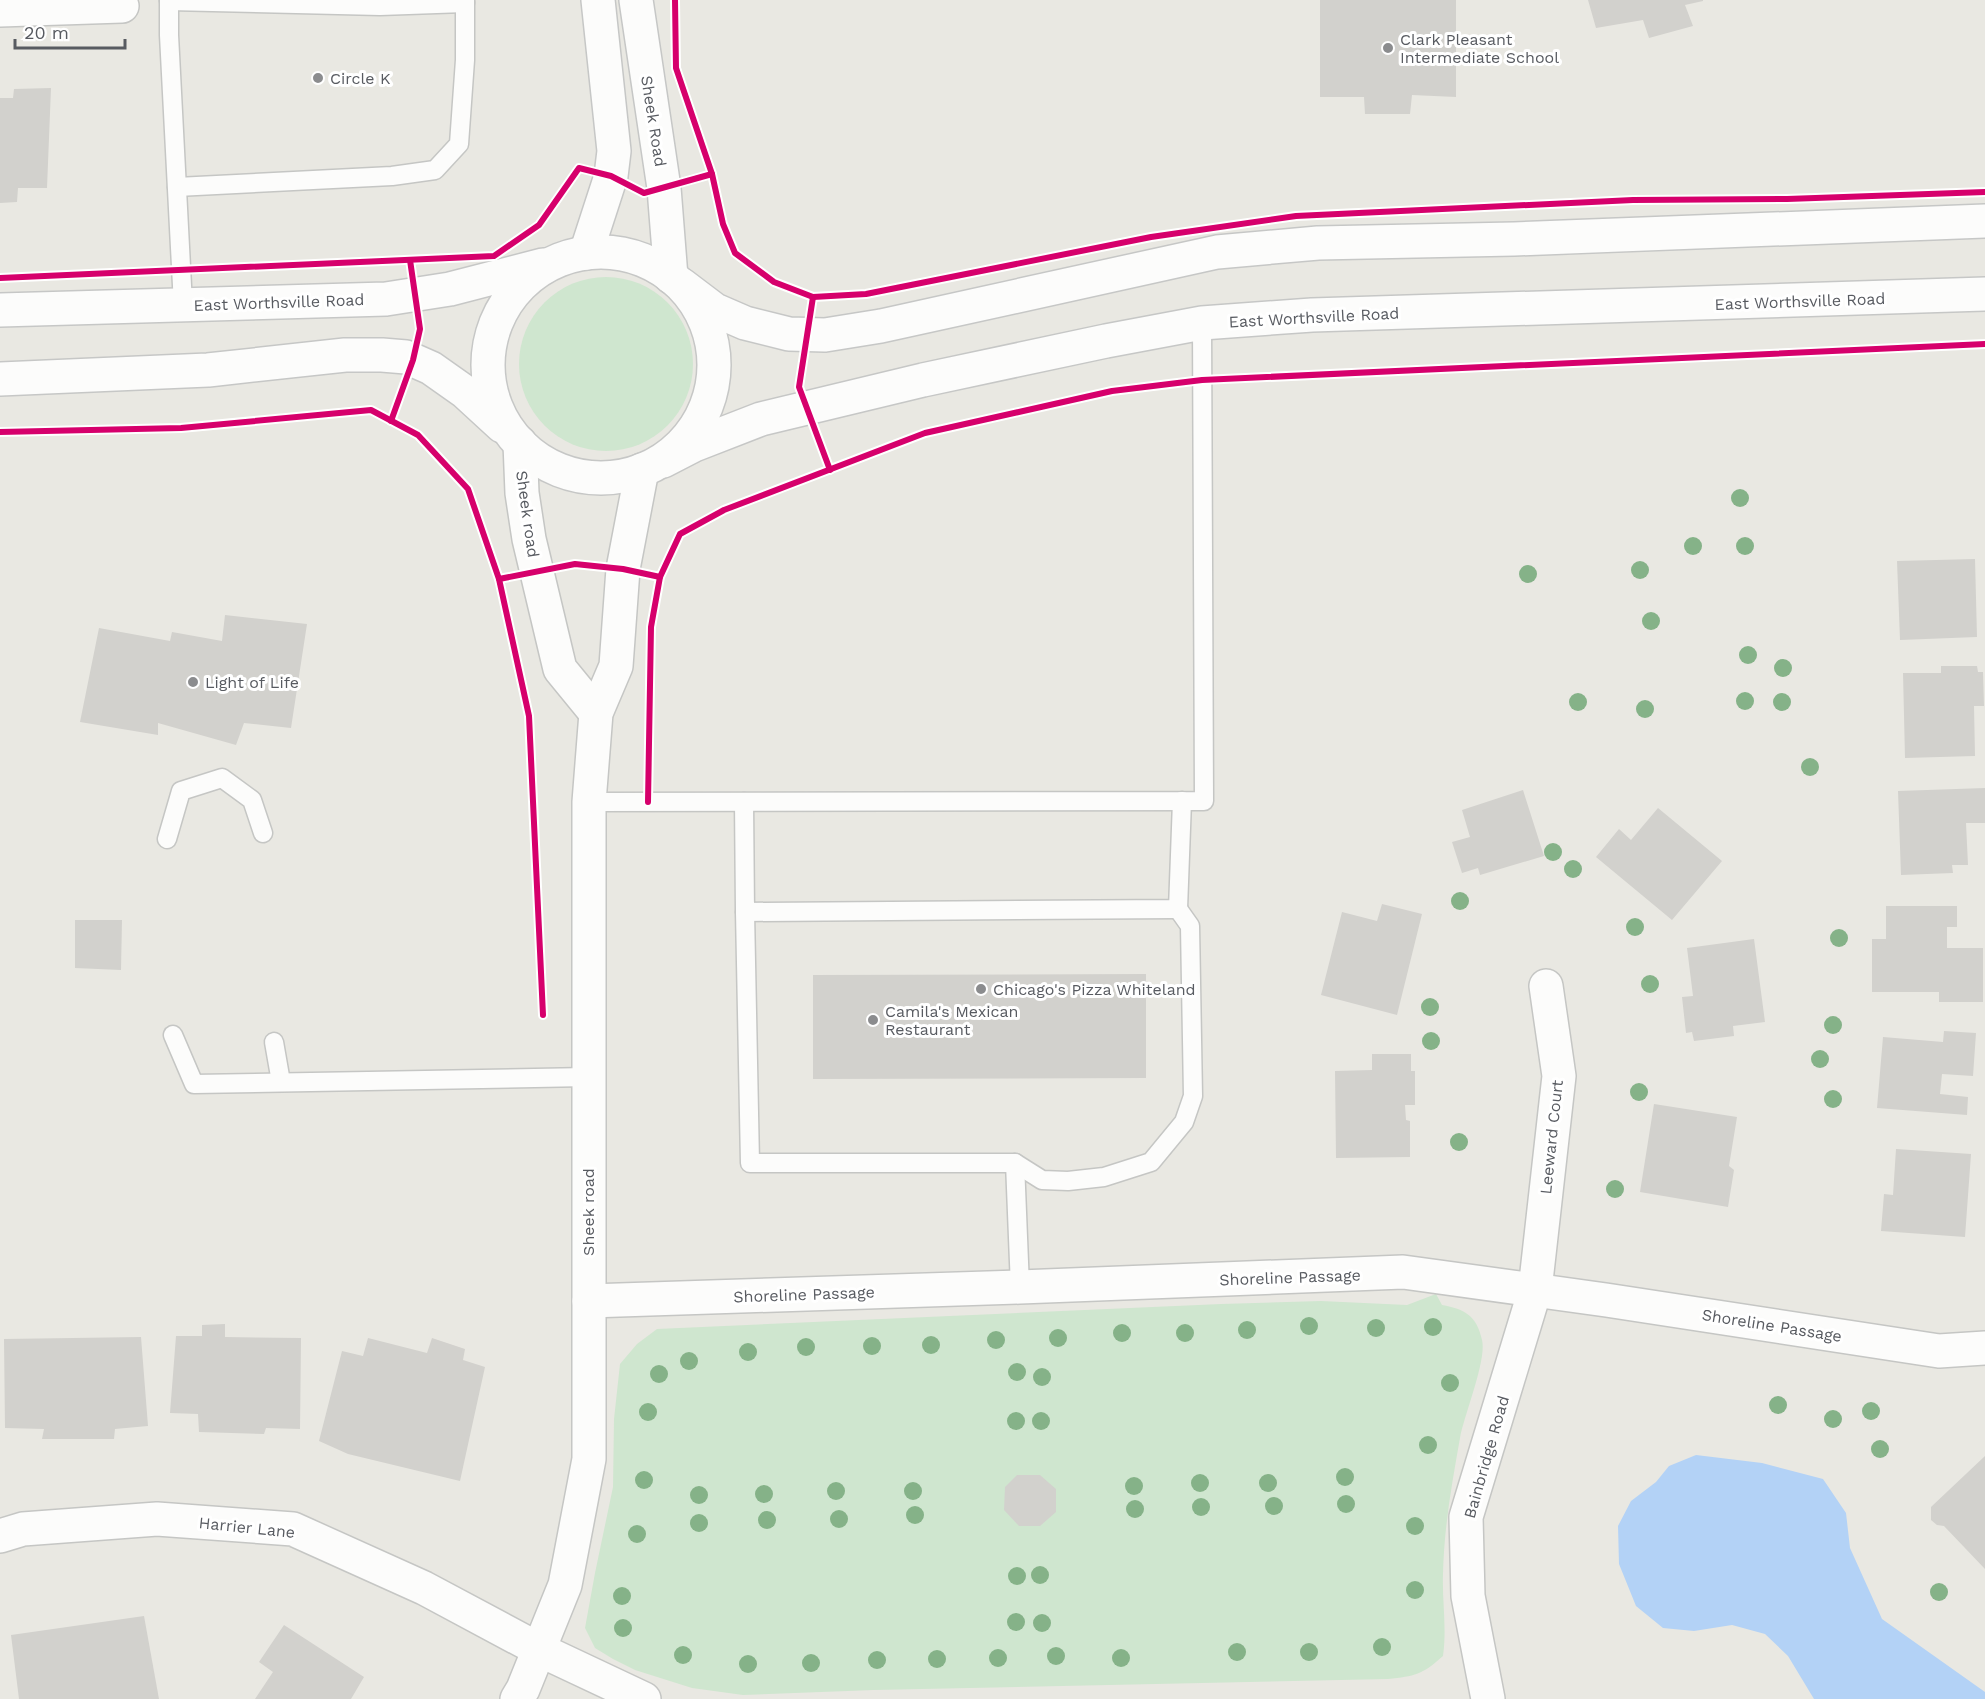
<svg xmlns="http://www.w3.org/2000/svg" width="1985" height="1699" font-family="'Work Sans',sans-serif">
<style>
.green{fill:#cfe6cf}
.water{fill:#b3d2f6}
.building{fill:#d2d1cd}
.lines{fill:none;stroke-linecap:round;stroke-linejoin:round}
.lane-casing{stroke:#c5c6c4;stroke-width:21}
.street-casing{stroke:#c5c6c4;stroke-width:36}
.secondary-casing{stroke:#c6c7c6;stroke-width:36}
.lane{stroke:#fcfcfb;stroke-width:18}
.street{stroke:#fcfcfb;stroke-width:33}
.secondary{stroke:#fcfcfb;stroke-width:33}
.cycleway-casing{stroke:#fff;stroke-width:10}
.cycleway{stroke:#d6006c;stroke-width:6}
.tree{fill:#85b288}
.poi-dot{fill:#8b8c8e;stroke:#fff;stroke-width:2}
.labels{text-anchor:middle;stroke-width:6;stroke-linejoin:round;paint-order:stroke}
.poi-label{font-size:16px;fill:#585b61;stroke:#fff;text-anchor:start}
.street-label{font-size:16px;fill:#585b61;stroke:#fff}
</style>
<rect width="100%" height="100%" fill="#e9e8e2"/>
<g class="green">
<circle cx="606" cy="364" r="87"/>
<path d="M1436,1294l6,11c23,4 35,11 40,35 5,20 -18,75 -22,98 -8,45 -16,89 -17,136 -1,27 4,54 0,82 -21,19 -28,20 -55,23l-514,11 -131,5 -51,-7 -57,-18 -22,-11 -18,-11 -10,-20 10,-55 18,-86 1,-68 6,-55 17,-20 20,-15 564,-25 100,-3 86,4z"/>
</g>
<path class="water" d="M1696,1455l66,8 61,16 23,34 4,35 32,71 103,73v7h-171l-26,-43 -23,-22 -33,-9 -38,6 -31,-3 -27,-22 -17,-42 -1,-38 13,-25 25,-19 13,-16z"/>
<g class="building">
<path d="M1320,0h136v97l-44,-2 -2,19h-45l-1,-17h-44z"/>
<path d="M1588,0h115v1l-18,4 8,21 -44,12 -6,-18 -47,8z"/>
<path d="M51,88l-4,100h-29l-1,14 -17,1v-105h13l1,-9z"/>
<path d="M1975,559l2,78 -77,3 -3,-79z"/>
<path d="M225,615l82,9 -16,104 -47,-5 -8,22 -78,-22v12l-78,-13 19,-94 71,13 2,-9 50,9z"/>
<path d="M1941,666h36l1,6h5l1,34h-10l1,50 -70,2 -2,-85h38z"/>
<path d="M1985,788v35h-19l2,42h-16l1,8 -52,2 -3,-84z"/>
<path d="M1523,790l21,66 -64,19 -2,-7 -16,5 -10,-31 18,-5 -8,-27z"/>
<path d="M1658,808l64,53 -50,59 -76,-63 23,-28 12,11z"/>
<path d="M1382,904l40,10 -25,101 -76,-20 21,-83 35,9z"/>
<path d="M1886,906h71v21h-10v21h36v54h-44v-10h-67v-53h14z"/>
<path d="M75,920h47l-1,50 -46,-2z"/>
<path d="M1754,939l11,83 -32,4 1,10 -40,5 -2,-9 -6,1 -4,-36 11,-1 -6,-48z"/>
<path d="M1146,974v104l-333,1v-104z"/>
<path d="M1944,1031l32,2 -3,43 -31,-2 -2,20 28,3 -1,18 -90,-7 6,-71 60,5z"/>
<path d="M1372,1054h39v17h4v34h-10l1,15 4,1v36l-74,1 -1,-87 37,-1z"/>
<path d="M1654,1104l83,13 -8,49 5,4 -6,37 -88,-15z"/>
<path d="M1896,1149l75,5 -6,83 -84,-6 3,-37 9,1z"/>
<path d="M225,1324v13l76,1 -1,91 -34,-1 -2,6 -65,-2 -1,-18 -28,-1 6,-77h26v-11z"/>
<path d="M141,1337l7,89 -33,3 -1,10h-72l2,-10 -39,-1 -1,-89z"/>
<path d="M368,1338l59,15 5,-15 33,11 -2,11 22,7 -25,114 -112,-27 -29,-13 23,-90 21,5z"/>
<path d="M1985,1456v113l-41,-43 -7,-1 -6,-5v-13z"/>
<path d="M1017,1475h23l16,14v23l-16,14h-21l-15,-16 1,-23z"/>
<path d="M144,1616l15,83h-140l-8,-64z"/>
<path d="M284,1625l80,52 -13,22h-96l18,-27 -14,-10z"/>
</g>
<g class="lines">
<g class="lane-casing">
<g id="lane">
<path d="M169,0v35l14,270"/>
<path d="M169,1l211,5 85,-3"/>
<path d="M177,187l215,-11 43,-6 24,-26 6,-84v-60"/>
<path d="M589,802l615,-1 -2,-478"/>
<path d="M744,802l1,110 433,-3 4,-108"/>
<path d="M167,839l14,-48 41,-13 30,22 11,33"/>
<path d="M745,912l5,251h265l27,17 26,1 36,-4 47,-15 33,-40 9,-26 -3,-170 -12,-17"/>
<path d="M173,1035l21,49 394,-7"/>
<path d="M274,1042l7,40"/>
<path d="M1015,1163l5,124"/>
</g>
</g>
<g class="street-casing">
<g id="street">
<path d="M0,10l122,-4"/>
<path d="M520,443l2,50 7,46 31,130 36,44"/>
<path d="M589,1301l431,-14 383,-15 203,28 333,51 46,-3"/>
<path d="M0,1536l23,-7 134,-10 136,10 131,59 116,62 104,49"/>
<path d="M517,1699l6,-10 42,-104 24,-126v-657l7,-89 20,-47 7,-97 19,-99"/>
<path d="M1488,1699l-20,-103 -2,-79 69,-227 24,-214 -13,-90"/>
</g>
</g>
<g class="secondary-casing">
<g id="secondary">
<path d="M636,0l28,188 7,89"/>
<circle cx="601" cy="365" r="113"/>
<path d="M586,253l25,-77 3,-25 -16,-151"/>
<path d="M682,285l33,25 30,13 44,11 36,1 56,-9 336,-74 101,-9 196,-4 471,-18"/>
<path d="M0,310l386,-11 64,-10 93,-24"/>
<path d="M0,379l208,-9 137,-15h37l24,2 25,11 34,24 37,34"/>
<path d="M663,461l31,-16 67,-26 162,-39 183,-39 96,-18 110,-8 673,-21"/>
</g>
</g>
<use href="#lane" class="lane"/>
<use href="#street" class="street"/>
<use href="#secondary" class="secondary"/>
<g class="cycleway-casing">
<g id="cycleway">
<path d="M675,0l1,68 36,106 11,50 12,29 39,29 39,15 53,-3 285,-57 145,-21 337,-16 154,-1 198,-7"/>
<path d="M0,278l494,-22 45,-31 40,-57 32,8 33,17 68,-19"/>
<path d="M813,297l-14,90 31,83"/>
<path d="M391,421l22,-61 7,-31 -10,-69"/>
<path d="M0,432l181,-4 190,-18 47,25 50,54 31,90 30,137 14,299"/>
<path d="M499,579l76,-15 48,5 37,8"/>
<path d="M648,802l3,-175 9,-50 20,-43 44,-24 201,-77 187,-42 90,-11 783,-36"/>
</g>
</g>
<use href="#cycleway" class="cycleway"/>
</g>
<g class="tree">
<circle cx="1740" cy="498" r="9"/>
<circle cx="1693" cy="546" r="9"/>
<circle cx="1745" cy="546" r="9"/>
<circle cx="1640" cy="570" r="9"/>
<circle cx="1528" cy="574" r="9"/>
<circle cx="1651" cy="621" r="9"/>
<circle cx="1748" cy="655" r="9"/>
<circle cx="1783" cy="668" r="9"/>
<circle cx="1745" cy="701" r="9"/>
<circle cx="1578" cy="702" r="9"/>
<circle cx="1782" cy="702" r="9"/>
<circle cx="1645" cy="709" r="9"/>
<circle cx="1810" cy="767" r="9"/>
<circle cx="1553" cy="852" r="9"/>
<circle cx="1573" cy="869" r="9"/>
<circle cx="1460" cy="901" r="9"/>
<circle cx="1635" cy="927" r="9"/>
<circle cx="1839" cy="938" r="9"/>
<circle cx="1650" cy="984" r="9"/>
<circle cx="1430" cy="1007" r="9"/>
<circle cx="1833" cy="1025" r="9"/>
<circle cx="1431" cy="1041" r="9"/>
<circle cx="1820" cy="1059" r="9"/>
<circle cx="1639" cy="1092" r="9"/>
<circle cx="1833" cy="1099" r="9"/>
<circle cx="1459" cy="1142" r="9"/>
<circle cx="1615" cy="1189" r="9"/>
<circle cx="1309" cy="1326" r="9"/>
<circle cx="1433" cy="1327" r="9"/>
<circle cx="1376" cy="1328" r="9"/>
<circle cx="1247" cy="1330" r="9"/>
<circle cx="1122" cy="1333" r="9"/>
<circle cx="1185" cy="1333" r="9"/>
<circle cx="1058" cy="1338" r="9"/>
<circle cx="996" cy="1340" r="9"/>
<circle cx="931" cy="1345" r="9"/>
<circle cx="872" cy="1346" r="9"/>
<circle cx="806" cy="1347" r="9"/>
<circle cx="748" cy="1352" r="9"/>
<circle cx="689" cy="1361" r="9"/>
<circle cx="1017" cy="1372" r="9"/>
<circle cx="659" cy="1374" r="9"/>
<circle cx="1042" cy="1377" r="9"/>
<circle cx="1450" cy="1383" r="9"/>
<circle cx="1778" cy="1405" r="9"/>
<circle cx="1871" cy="1411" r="9"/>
<circle cx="648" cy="1412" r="9"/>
<circle cx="1833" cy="1419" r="9"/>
<circle cx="1016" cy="1421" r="9"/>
<circle cx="1041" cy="1421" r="9"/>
<circle cx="1428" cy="1445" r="9"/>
<circle cx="1880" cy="1449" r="9"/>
<circle cx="1345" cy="1477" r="9"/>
<circle cx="644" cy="1480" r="9"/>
<circle cx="1200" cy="1483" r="9"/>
<circle cx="1268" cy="1483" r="9"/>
<circle cx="1134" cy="1486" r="9"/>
<circle cx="836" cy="1491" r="9"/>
<circle cx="913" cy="1491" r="9"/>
<circle cx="764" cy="1494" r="9"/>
<circle cx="699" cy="1495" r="9"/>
<circle cx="1346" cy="1504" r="9"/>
<circle cx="1274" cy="1506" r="9"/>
<circle cx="1201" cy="1507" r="9"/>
<circle cx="1135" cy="1509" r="9"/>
<circle cx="915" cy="1515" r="9"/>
<circle cx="839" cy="1519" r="9"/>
<circle cx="767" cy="1520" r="9"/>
<circle cx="699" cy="1523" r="9"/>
<circle cx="1415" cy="1526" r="9"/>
<circle cx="637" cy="1534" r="9"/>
<circle cx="1040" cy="1575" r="9"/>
<circle cx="1017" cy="1576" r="9"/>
<circle cx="1415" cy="1590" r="9"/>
<circle cx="1939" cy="1592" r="9"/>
<circle cx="622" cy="1596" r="9"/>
<circle cx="1016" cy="1622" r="9"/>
<circle cx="1042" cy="1623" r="9"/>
<circle cx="623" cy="1628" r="9"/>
<circle cx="1382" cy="1647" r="9"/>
<circle cx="1237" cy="1652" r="9"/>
<circle cx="1309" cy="1652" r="9"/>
<circle cx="683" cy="1655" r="9"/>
<circle cx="1056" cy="1656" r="9"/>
<circle cx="998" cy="1658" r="9"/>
<circle cx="1121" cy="1658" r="9"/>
<circle cx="937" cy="1659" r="9"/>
<circle cx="877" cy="1660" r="9"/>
<circle cx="811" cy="1663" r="9"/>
<circle cx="748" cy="1664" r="9"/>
</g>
<g class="poi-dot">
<circle cx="1388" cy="48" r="6"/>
<circle cx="318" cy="78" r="6"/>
<circle cx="193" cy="682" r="6"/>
<circle cx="981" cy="989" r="6"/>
<circle cx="873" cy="1020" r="6"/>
</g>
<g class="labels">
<g class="poi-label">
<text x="1400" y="45">Clark Pleasant<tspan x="1400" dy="18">Intermediate School</tspan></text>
<text x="330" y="84">Circle K</text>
<text x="205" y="688">Light of Life</text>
<text x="993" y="995">Chicago's Pizza Whiteland</text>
<text x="885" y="1017">Camila's Mexican<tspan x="885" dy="18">Restaurant</tspan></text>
</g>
<g class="street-label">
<text transform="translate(654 121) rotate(81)" y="6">Sheek Road</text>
<text transform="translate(1800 301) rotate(-2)" y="6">East Worthsville Road</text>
<text transform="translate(279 302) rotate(-2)" y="6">East Worthsville Road</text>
<text transform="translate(1314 317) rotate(-3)" y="6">East Worthsville Road</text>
<text transform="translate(528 514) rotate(82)" y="6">Sheek road</text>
<text transform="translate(1551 1137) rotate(-84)" y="6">Leeward Court</text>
<text transform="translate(588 1212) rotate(-90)" y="6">Sheek road</text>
<text transform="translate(1290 1277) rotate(-2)" y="6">Shoreline Passage</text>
<text transform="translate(804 1294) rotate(-2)" y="6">Shoreline Passage</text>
<text transform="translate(1772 1325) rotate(9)" y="6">Shoreline Passage</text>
<text transform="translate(1486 1457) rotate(-74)" y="6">Bainbridge Road</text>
<text transform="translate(247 1527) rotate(6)" y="6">Harrier Lane</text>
</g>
</g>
<path d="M15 39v9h110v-9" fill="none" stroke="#585b61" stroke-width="3"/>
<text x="24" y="39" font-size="18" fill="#585b61" stroke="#ffffff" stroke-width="4.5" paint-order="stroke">20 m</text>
</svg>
